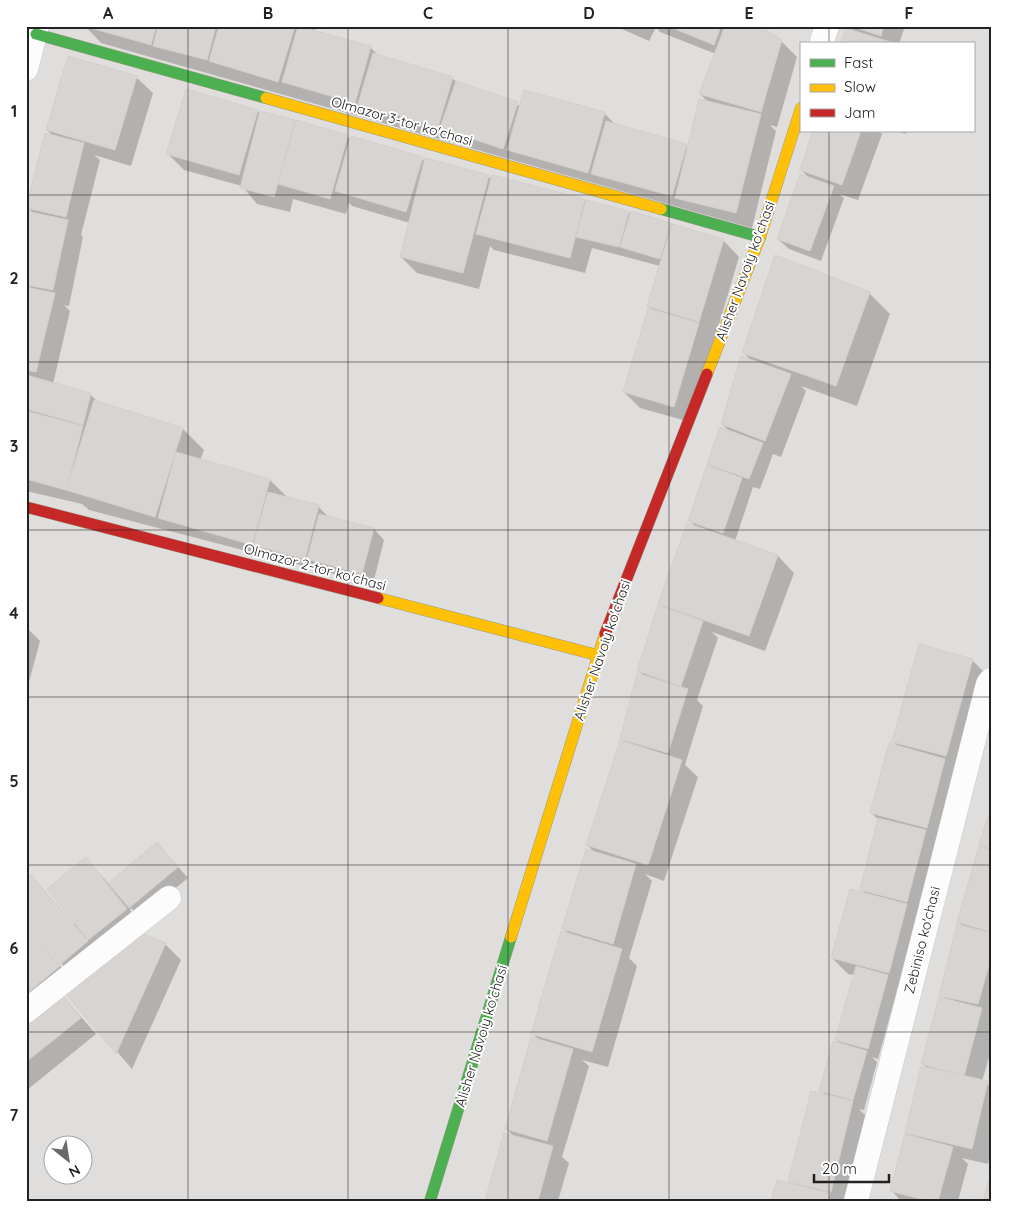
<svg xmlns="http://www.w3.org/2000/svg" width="1017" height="1227" font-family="Quicksand,sans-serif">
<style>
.residential{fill:#dfdedc;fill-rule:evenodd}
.shadow{fill:#0003}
.building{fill:#d7d4d2;stroke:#d3d0cc}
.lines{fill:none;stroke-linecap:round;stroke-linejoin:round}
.street-casing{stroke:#c9c8c7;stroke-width:25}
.fast-casing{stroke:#999a82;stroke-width:12}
.slow-casing{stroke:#999a82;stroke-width:12}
.jam-casing{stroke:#999a82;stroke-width:12}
.street{stroke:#fdfcfc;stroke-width:24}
.fast{stroke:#4caf50;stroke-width:11}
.slow{stroke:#ffc107;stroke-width:11}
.jam{stroke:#c62828;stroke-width:11}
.grid{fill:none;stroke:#222;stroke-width:1;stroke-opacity:0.55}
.labels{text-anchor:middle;stroke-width:4;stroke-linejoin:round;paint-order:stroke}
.street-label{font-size:14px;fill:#222;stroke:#fff}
.neatline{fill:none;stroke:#222;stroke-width:2}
.grid-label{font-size:16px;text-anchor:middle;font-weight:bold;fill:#222}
</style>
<rect width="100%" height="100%" fill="#f0eeeb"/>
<path class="residential" d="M26,26h965v1175h-965zM801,44h172v87h-172zM52,1144h30v30h-30z"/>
<g class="shadow">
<path d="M85,26h231l-2,6 56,15 10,10 72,21 6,5 62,23 84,7 12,12 72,22 21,-44 -9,-9 16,-40 -56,-22 -4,-5 -7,14 -34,-15h142l24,15 16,16 -20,70 -7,-2 6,6 -24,97 -651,-185z"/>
<path d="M849,26h56l-6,18h-57l13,-12z"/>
<path d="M136,77l17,16 -22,73 -37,-11 6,5 -19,75 2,2 -14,69 -5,-1 6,6 -17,73 37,10 9,9 84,26 21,21 -4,10 70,20 16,16 -1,2 33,8 11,12 45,11 10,11 -11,44 -284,-74 -7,-6 -56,-13v-278l8,1 -7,-7 27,-70 -7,-7z"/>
<path d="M257,111l4,3 33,7 3,3 51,13 3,3 71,18 3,4 159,38 139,40 16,17 -49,165 -50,-14 -16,-16 29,-82 -5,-4 12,-40 -68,-18 -7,25 -91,-23 -4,-4 -11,43 -62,-16 -16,-16 9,-34 -58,-17 -3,-3 -3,11 -53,-15 -3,13 -33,-8 -15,-18 -58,-16 -16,-16z"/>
<path d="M814,131h65l3,3 -24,66 -19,-6 5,4 -23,63 -32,-12 -11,-10 32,-60 -9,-9z"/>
<path d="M897,131h10l-1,3z"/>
<path d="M869,293l21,21 -33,92 -56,-20 5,5 -25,66 -8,-3 -13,35 -7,-2 -18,54 43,15 16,17 -29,78 -53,-19 6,6 -21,62 6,6 -18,59 13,12 -34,104 -19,-7 7,7 -23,77 8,8 -29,101 -26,-7 7,6 -27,91 7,6 -11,38h-72l28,-64 -8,-9 33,-88 -6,-6 37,-99 -7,-7 32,-75 -8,-8 40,-101 -5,-6 22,-62 -5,-5 26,-62 -5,-6 36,-76 -7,-7 25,-51 -6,-6 22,-31 -8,-8 29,-63 -8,-9z"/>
<path d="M26,627l14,14 -14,52z"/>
<path d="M972,660l16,16 -46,167 -7,-2 6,6 -36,141 -7,-1 -20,72 -6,-2 5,5 -13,48 -5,-1 10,10 -21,82h-75l21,-16 -4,-4 36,-85 -5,-6 20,-45 -5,-5 18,-65 -6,-1 -16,-16 34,-64 -5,-5 18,-69 -8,-7 28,-65 -5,-6z"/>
<path d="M991,813v238l-9,30 9,5v65l-3,13 -26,-6 6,6 -10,37h-57l-10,-11 20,-53 -5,-5 21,-64 -4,-4 22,-65 -4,-4 22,-69 -5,-4 28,-73 -5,-4z"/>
<path d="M157,843l31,35 -48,39 -9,-9 -1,2 12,15 -8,7 31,12 16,16 -49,109 -67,-78 -4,3 35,40 -69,56 -1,-163 46,52 3,-2 -14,-14 -30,-86 43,48 12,-66 23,25z"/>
</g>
<g class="building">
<path d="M84,26h72l-5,19z"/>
<path d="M158,26h58l-9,34 -54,-14z"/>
<path d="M219,26h76l-17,56 -69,-21z"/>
<path d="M298,26l73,20 -16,57 -73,-21z"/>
<path d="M668,26h53l-7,19z"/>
<path d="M725,26h34l23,14 -21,72 -62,-18z"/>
<path d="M851,26h33l-3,10z"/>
<path d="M845,28l52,16h-56z"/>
<path d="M373,53l80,24 -15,50 -80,-23z"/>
<path d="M68,56l69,20 -22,74 -69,-20z"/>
<path d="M456,81l62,21 -15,47 -63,-21z"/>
<path d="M186,89l72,21 -19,65 -73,-21z"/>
<path d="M524,90l81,22 -17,61 -81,-23z"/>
<path d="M699,99l62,15 -25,99 -61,-15z"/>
<path d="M260,111l35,9 -21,77 -34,-9z"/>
<path d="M296,120l52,15 -18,64 -52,-15z"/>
<path d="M606,121l81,23 -15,52 -81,-22z"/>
<path d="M813,131h48l-19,54 -42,-15z"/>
<path d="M45,133l39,10 -18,74 -40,-9z"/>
<path d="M351,136l72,21 -17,55 -71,-21z"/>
<path d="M425,158l64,17 -26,98 -63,-16z"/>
<path d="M800,174l34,12 -24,65 -33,-12z"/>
<path d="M492,175l93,24 -15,59 -94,-24z"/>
<path d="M586,200l43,11 -10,36 -43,-10z"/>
<path d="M26,211l42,9 -15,70 -27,-5z"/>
<path d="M631,211l40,12 -11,36 -40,-12z"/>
<path d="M672,224l52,15 -25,83 -52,-16z"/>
<path d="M775,255l95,37 -34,94 -94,-33z"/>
<path d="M26,287l29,6 -19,79 -10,-2z"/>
<path d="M648,308l51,15 -25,84 -51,-15z"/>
<path d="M741,356l50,18 -26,67 -44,-17z"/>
<path d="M26,375l65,18 -8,32 -57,-16z"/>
<path d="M94,400l89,28 -28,89 -89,-27z"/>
<path d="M26,411l57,15 -17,64 -40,-11z"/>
<path d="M720,427l43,16 -14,36 -42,-15z"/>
<path d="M176,452l94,27 -18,66 -94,-27z"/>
<path d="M707,465l35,13 -19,55 -35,-12z"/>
<path d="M268,492l51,13 -14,54 -52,-14z"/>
<path d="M319,514l55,14 -12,46 -55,-15z"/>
<path d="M687,523l91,32 -29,81 -91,-32z"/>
<path d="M658,605l45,16 -22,65 -44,-15z"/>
<path d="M919,644l54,15 -27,97 -54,-14z"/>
<path d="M637,673l51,16 -20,64 -48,-14z"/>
<path d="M620,740l62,20 -34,105 -62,-20z"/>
<path d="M889,743l56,16 -18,69 -57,-15z"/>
<path d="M991,808v41l-12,-4z"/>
<path d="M878,818l48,12 -19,72 -47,-12z"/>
<path d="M157,842l21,25 -49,41 -21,-25z"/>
<path d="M979,846l12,4v82l-34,-10z"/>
<path d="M586,849l50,15 -23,80 -51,-15z"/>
<path d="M86,857l41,52 -39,31 -41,-51z"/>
<path d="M31,875l57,66 -27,23 -35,-40v-45z"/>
<path d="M850,889l57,15 -18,69 -58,-15z"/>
<path d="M957,924l34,9v25l-13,46 -39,-8z"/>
<path d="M26,927l34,39 -34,28z"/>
<path d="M130,929l36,14 -50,111 -56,-67z"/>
<path d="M561,931l61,18 -30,103 -61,-18z"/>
<path d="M856,966l32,9 -20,74 -33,-9z"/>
<path d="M58,989l23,29 -55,44v-47z"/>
<path d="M939,997l43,11 -18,68 -43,-12z"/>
<path d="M531,1037l42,12 -26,92 -42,-12z"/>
<path d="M833,1041l34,10 -14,49 -34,-9z"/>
<path d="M921,1066l67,15 -16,68 -67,-16z"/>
<path d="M811,1091l42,10 -22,91 -43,-10z"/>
<path d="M504,1133l49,13 -15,55h-53z"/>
<path d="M905,1134l48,13 -15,54h-10l-38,-10z"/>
<path d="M991,1173v28h-8z"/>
<path d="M777,1180l53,13 -2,8h-57z"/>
</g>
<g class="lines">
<g class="street-casing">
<g id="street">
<path d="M821,44l6,-18"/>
<path d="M26,69l11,-43"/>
<path d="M26,1011l143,-113"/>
<path d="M856,1201l132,-517 3,-4"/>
</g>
</g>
<g class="fast-casing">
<g id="fast">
<path d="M36,34l230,64"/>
<path d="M661,209l99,28"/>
<path d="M430,1201l81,-264"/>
</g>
</g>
<g class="slow-casing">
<g id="slow">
<path d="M266,98l395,111"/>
<path d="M707,374l53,-137 41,-129"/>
<path d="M378,598l219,57"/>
<path d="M511,937l94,-303"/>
</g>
</g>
<g class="jam-casing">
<g id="jam">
<path d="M26,507l352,91"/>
<path d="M605,634l102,-260"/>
</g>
</g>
<use href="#street" class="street"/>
<use href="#fast" class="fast"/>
<use href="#slow" class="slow"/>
<use href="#jam" class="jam"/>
</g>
<path class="grid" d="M188,26v1175M348,26v1175M508,26v1175M669,26v1175M829,26v18M829,131v1070M26,195h965M26,362h965M26,530h965M26,697h965M26,865h965M26,1032h965"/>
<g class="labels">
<g class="street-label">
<text transform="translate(402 121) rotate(16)" y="5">Olmazor 3-tor ko'chasi</text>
<text transform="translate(745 271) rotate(-70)" y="5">Alisher Navoiy ko'chasi</text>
<text transform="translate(315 567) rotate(15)" y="5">Olmazor 2-tor ko'chasi</text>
<text transform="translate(602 650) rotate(-71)" y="5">Alisher Navoiy ko'chasi</text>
<text transform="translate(922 940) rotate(-76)" y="5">Zebiniso ko'chasi</text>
<text transform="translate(481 1036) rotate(-73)" y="5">Alisher Navoiy ko'chasi</text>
</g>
</g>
<rect width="1017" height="1227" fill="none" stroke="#ffffff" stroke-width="55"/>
<rect x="800" y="42" width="175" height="90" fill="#ffffff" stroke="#a7a7a7"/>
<rect x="810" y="59" width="25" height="8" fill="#4caf50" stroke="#a7a7a7"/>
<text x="844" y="68" font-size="15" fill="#222222">Fast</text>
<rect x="810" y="84" width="25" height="8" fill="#ffc107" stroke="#a7a7a7"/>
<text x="844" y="92" font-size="15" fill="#222222">Slow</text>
<rect x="810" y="109" width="25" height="8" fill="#c62828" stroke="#a7a7a7"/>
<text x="844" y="118" font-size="15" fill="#222222">Jam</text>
<g transform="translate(68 1160) rotate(150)"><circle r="24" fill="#ffffff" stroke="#a7a7a7"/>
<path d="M0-4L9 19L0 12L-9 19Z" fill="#6a6968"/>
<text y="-8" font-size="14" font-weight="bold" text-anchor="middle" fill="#222222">N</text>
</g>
<path d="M814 1174v8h75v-8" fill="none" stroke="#222222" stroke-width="2.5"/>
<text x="822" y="1174" font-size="15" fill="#222222" stroke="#ffffff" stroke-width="4" paint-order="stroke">20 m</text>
<rect x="28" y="28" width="962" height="1172" class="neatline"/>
<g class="grid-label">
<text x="108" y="19">A</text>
<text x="268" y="19">B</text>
<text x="428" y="19">C</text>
<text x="589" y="19">D</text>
<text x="749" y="19">E</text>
<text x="909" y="19">F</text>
<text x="14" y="117">1</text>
<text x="14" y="284">2</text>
<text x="14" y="452">3</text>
<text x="14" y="619">4</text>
<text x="14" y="787">5</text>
<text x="14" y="954">6</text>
<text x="14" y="1121">7</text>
</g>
</svg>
